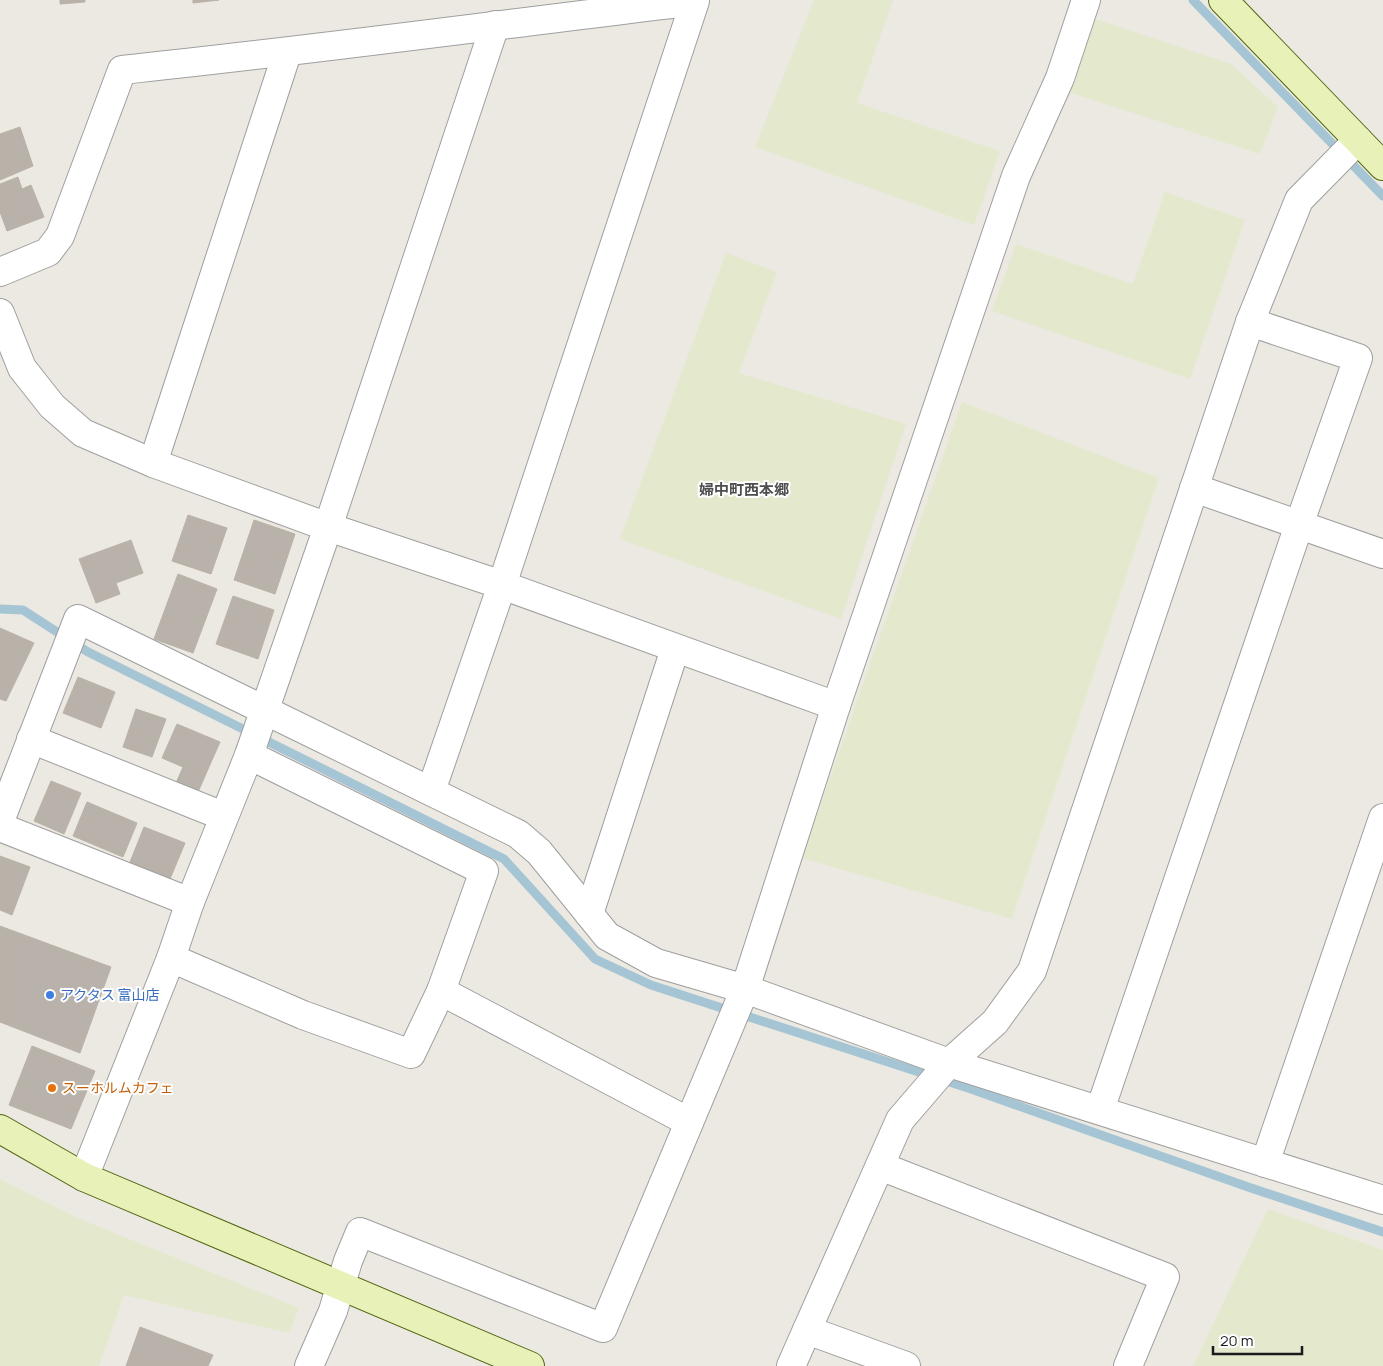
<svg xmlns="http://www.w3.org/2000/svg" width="1383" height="1366" font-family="Manrope,'Noto Sans JP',sans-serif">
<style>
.farmland{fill:#e4e9ce}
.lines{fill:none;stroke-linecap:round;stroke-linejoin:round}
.stream{stroke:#a5c5d5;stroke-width:9}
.building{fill:#b8b2ab;stroke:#bbb2a5}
.street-casing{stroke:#9f9f9f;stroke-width:30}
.secondary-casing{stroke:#51650f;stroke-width:30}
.street{stroke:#fff;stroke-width:28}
.secondary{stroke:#e8f2b8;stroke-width:28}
.shop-dot{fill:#3f7fe0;stroke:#fff;stroke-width:2}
.food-dot{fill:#e8710a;stroke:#fff;stroke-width:2}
.labels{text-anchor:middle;stroke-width:4;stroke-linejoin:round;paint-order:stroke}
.shop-label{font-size:14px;fill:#366cbe;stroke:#fff;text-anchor:start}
.food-label{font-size:14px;fill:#c56008;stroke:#fff;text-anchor:start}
.neighbourhood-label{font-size:15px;font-weight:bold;fill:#4e4e4e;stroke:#fff}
</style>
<rect width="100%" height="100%" fill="#ebe9e1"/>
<g class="farmland">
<path d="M814,0h79l-36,103 143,48 -26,74 -219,-78z"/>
<path d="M1089,17l142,47 47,43 -18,47 -195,-63z"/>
<path d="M1165,192l80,28 -55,159 -198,-68 24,-67 117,40z"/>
<path d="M726,253l51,19 -38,101 167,51 -65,195 -221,-80z"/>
<path d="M962,402l197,76 -147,441 -210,-61z"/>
<path d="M0,1179l80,40 219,89 -10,25 -165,-38 -25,71h-99z"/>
<path d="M1268,1209l115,41v116h-190z"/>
</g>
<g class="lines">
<g class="stream">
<path d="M1193,0l190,196"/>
<path d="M0,609l23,1 65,42 416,207 91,100 56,26 320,104 280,99 132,44"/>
</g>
</g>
<g class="building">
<path d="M60,0h25v2l-25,2z"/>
<path d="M193,0h26l-26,3z"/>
<path d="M20,127l13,39 -33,14v-46z"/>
<path d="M18,177l4,12 9,-4 13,32 -37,14 -7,-19v-28z"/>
<path d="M188,515l39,13 -16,46 -39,-13z"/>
<path d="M254,520l41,14 -20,60 -41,-14z"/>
<path d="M131,540l12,33 -27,10 4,11 -24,9 -17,-44z"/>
<path d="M178,574l39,15 -24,64 -39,-14z"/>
<path d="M233,596l41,14 -16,49 -42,-15z"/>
<path d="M0,628l34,15 -28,58 -6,-2z"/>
<path d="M78,677l37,15 -14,36 -38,-15z"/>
<path d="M136,709l30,10 -14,38 -29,-10z"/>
<path d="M177,724l43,18 -22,50 -22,-9 7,-16 -21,-9z"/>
<path d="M51,781l30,12 -17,41 -30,-13z"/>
<path d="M87,802l50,21 -14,34 -50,-21z"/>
<path d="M144,827l41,16 -15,36 -40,-17z"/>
<path d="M0,856l30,11 -18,48 -12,-5z"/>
<path d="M0,926l111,41 -31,86 -80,-31z"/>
<path d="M32,1046l63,25 -24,58 -62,-24z"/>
<path d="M140,1327l73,28 -5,11h-82z"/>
</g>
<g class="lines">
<g class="street-casing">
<g id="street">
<path d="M0,272l48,-20 12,-16 62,-166c191,-20 382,-46 573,-69l-193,584 -71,206"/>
<path d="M0,313l22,55 30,38 31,27 70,30 175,64 174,58 334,121"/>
<path d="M153,463l134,-410"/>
<path d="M1194,488l189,66"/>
<path d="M31,739l192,77"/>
<path d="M0,821l78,-202 440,215 21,18 68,84 49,27 89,26 204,74 434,137"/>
<path d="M0,827l190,75"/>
<path d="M589,914l86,-265"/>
<path d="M171,958l132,57 108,39 30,-63 43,-120 -235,-116"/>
<path d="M441,991l248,131"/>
<path d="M1100,1110l199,-585 59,-167 -108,-36"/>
<path d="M1265,1163l118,-345"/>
<path d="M880,1166l285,111 -37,89"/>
<path d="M84,1177l87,-219 19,-56 59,-147 79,-228 167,-502"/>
<path d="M807,1330l99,36"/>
<path d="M309,1366l24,-55 15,-50 12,-29 243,96 142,-339 91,-283 180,-530 44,-98 26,-78"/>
<path d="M791,1366l109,-246 49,-57 46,-41 37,-51 218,-649 49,-122 59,-60"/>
</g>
</g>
<g class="secondary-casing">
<g id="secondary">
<path d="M1223,0l160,166"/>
<path d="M0,1129l84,48 446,189"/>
</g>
</g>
<use href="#street" class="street"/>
<use href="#secondary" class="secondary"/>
</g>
<circle class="shop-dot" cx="50" cy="995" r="5"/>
<circle class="food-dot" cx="52" cy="1088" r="5"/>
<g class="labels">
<g class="shop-label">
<text x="60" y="1000">アクタス 富山店</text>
</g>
<g class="food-label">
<text x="62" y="1093">スーホルムカフェ</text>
</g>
<g class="neighbourhood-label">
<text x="744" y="495">婦中町西本郷</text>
</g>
</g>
<path d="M1213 1346v8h89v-8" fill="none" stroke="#1b1b1b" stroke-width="2.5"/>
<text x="1220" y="1346" font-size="15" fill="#1b1b1b" stroke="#ffffff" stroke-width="4" paint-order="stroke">20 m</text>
</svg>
